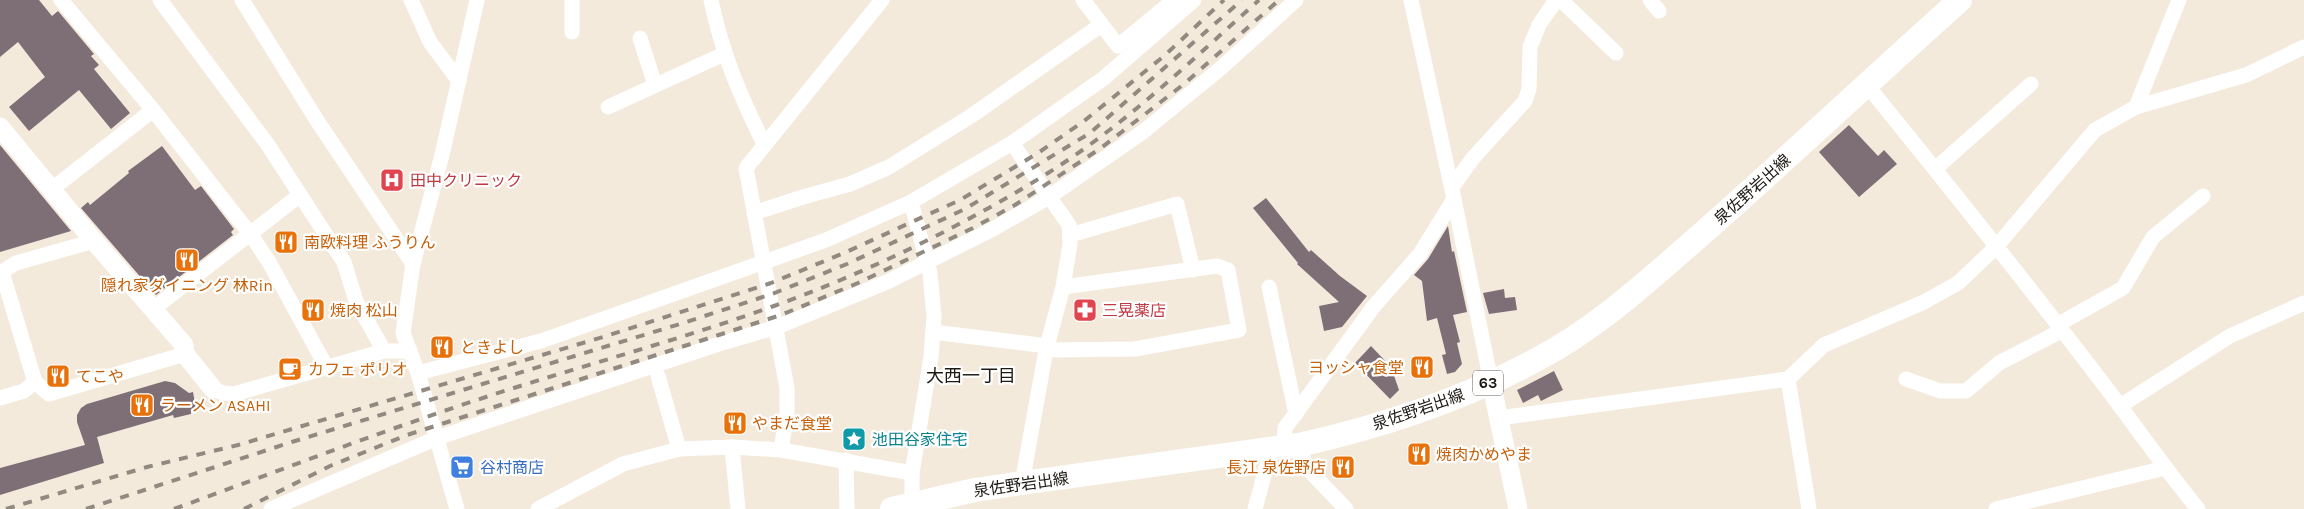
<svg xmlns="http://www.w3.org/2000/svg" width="2304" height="509" font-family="Karla,'Noto Sans JP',sans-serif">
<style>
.building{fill:#7e6f77}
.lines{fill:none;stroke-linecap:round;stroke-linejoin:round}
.minor{stroke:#fff;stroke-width:15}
.tertiary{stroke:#fff;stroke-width:19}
.primary{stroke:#fff;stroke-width:24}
.rail{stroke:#928a80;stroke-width:4;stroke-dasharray:9 9;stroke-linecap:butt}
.labels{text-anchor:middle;stroke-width:4.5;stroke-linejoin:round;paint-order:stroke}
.shield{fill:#fff;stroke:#625f5b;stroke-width:1}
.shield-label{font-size:15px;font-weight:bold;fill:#1e1a15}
.health-label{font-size:16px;fill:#be3a42;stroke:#fff;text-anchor:start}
.street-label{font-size:16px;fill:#1e1a15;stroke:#fff}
.food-label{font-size:16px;fill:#c56008;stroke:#fff;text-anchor:start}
.culture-label{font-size:16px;fill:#0d838f;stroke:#fff;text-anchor:start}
.shop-label{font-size:16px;fill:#366cbe;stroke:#fff;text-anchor:start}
.neighbourhood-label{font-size:18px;fill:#1e1a15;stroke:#fff}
</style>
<rect width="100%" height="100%" fill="#f4eadc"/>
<g class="building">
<path d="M0,0h39l13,16 6,-5 36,43 -3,2 8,9 -5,4 36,44 -19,16 -32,-39 -50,41 -20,-24 36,-30 -27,-35 -18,15z"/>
<path d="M1849,125l29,31 6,-6 13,14 -38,33 -40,-45z"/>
<path d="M0,145l71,86 -71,21z"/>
<path d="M162,146l33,44 6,-4 33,43 -3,3 2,3 -77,60 -75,-87 7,-6 2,3 39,-32 -1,-2z"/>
<path d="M1266,198l43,54 2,-2 29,26 27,20 -25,31 -18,4 -5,-25 20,-4 -42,-38 1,-1 -45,-55z"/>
<path d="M1448,226l4,26 2,-1 13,61 -14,3 7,27 -3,1 5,21 -7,8 -8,2 -5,-19 4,-1 -9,-36 -10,3 -5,-40 -8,-6 14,-16z"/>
<path d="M1504,289l1,9 10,-1 2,13 -28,4 -6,-21z"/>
<path d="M1371,346l20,21 8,23 -9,9 -35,-36z"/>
<path d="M1554,371l9,19 -22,11 -3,-6 -15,8 -6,-13z"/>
<path d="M165,381l10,2 14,10 4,-1 3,17 -5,1v4l-17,4 -1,-3 -76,22 7,26 -104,32v-27l85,-23 -8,-23v-7l4,-7 6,-4z"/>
</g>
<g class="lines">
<g class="minor">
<path d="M61,0l92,110 98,125 18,27 58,106"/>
<path d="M160,0l108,145 60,93 16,24 12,39 28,50"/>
<path d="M242,0l76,122 95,142"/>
<path d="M411,0l19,42 29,39"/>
<path d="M572,0v32"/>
<path d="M711,0c11,54 29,95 53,144"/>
<path d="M1083,0l35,46 56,-46"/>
<path d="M1411,0l43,199 37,183"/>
<path d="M1561,0l55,53"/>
<path d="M1650,0l9,11"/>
<path d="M640,38l15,47"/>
<path d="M1866,84c86,106 172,213 254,322 26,35 51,70 78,103"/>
<path d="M608,107l116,-53"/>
<path d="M2136,107l43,-107"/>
<path d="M1012,143l57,82 1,19 -7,43 -17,63 -24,133"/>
<path d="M1935,169l96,-85"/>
<path d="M1452,187l21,-29 52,-57 4,-12 1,-42 9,-22 17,-25"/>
<path d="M52,189l101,-79"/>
<path d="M911,202l19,71 4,43 -3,41 -19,116"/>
<path d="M754,213l49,-16 47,-13 39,-17 82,-51 130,-91"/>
<path d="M1070,235l107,-31 16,66"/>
<path d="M2,272l33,110 14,12 136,-40"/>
<path d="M0,273l16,-10 78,-22"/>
<path d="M1269,287l27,127"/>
<path d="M153,309l147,-114"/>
<path d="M2057,325l66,-37 30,-51 50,-41"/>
<path d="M933,332l115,14"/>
<path d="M1046,350l89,-1 104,-19 -11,-60 -11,-4 -154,21"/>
<path d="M418,373l123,-32 285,-101 85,-38 101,-59 92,-65 90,-78"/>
<path d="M658,376l21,73"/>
<path d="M1788,379l21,130"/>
<path d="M1906,379l34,12h26l33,-28 62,-32"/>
<path d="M213,389l10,4 11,1 150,-43h26"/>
<path d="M0,398l24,-7 11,-9"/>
<path d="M2120,406l110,-70 74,-33"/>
<path d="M1499,418l289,-39 36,-34 100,-43 34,-19 38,-36 99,-117 41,-23 110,-32 58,-28"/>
<path d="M1299,445l7,22 40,42"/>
<path d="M732,447l6,62"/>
<path d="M1284,448l1,-20 89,-122 46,-52 34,-55"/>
<path d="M781,450l6,-37v-25l-41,-220 136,-168"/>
<path d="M846,460l1,49"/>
<path d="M271,509l166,-71 285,-95 55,-16 110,-45 106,-53 56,-32 95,-66 77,-63 75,-68"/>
<path d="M457,509l-39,-136 -15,-40 10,-69 29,-109 35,-155"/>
<path d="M538,509l85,-45 56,-15 53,-2 49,3 131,23v30"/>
<path d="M1255,509l11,-41 7,-18"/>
<path d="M1996,509l169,-41"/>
</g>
<g class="tertiary">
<path d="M0,127l94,114 90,104 1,9 28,35"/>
<path d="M1491,382l27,127"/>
</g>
<path class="primary" d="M892,509l83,-19 47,-7 277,-38c81,-18 163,-45 237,-85 63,-33 114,-81 168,-128 86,-76 170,-155 256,-232"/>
<g class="rail">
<path d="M6,509l141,-42 91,-22 365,-108 168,-54 73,-30 116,-53 78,-47 46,-32 80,-65 60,-56"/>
<path d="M86,509l209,-68 385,-117 92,-30 75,-30 118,-55 125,-76 152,-133"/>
<path d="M174,509c107,-39 213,-80 321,-115 93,-30 187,-55 279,-88 92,-33 191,-81 274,-133 77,-48 144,-113 211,-173"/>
<path d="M244,509l86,-43 77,-31 374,-120 77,-32 115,-55 42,-23 86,-57 83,-64 95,-84"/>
</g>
</g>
<defs>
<g id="hospital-square" transform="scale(1.25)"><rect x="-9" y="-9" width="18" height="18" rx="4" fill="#e0444e" stroke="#fff"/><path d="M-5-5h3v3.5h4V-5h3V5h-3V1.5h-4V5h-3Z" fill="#fff"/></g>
<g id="restaurant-square" transform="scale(1.25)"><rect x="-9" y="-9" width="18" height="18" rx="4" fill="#e8710a" stroke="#fff"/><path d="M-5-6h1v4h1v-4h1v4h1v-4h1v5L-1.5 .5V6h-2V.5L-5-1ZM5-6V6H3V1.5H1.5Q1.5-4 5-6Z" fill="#fff"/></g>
<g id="pharmacy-square" transform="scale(1.25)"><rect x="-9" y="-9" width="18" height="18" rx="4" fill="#e0444e" stroke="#fff"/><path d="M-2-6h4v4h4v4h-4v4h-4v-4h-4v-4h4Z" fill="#fff"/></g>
<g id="cafe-square" transform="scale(1.25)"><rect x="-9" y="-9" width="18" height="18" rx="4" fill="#e8710a" stroke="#fff"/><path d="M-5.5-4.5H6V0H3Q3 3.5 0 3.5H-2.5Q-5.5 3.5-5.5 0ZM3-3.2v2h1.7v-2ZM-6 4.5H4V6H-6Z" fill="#fff"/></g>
<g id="sight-square" transform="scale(1.25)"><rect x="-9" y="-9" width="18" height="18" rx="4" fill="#0f9aa8" stroke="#fff"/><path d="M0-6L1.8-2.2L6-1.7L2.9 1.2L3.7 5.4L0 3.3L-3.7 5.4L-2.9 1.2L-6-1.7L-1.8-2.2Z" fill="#fff"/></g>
<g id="supermarket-square" transform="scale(1.25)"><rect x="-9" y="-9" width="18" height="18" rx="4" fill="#3f7fe0" stroke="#fff"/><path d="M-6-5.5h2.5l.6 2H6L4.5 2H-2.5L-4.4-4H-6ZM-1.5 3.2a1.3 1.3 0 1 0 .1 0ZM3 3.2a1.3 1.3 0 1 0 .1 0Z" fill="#fff"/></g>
</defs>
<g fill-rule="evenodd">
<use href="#hospital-square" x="392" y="180"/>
<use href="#restaurant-square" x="286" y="242"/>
<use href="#restaurant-square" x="187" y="260"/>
<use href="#restaurant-square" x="313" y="310"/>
<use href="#pharmacy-square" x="1085" y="310"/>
<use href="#restaurant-square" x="442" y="347"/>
<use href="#restaurant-square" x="1422" y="367"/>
<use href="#cafe-square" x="290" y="369"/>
<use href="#restaurant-square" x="58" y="376"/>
<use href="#restaurant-square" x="142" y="405"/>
<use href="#restaurant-square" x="735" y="423"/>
<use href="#sight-square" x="854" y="439"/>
<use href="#restaurant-square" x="1419" y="454"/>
<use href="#supermarket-square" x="462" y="467"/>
<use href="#restaurant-square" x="1343" y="467"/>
</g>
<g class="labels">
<rect class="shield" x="1473" y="370.5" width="30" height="25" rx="4"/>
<g class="shield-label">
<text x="1488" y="388">63</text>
</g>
<g class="health-label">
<text x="410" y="186">田中クリニック</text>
<text x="1102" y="316">三晃薬店</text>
</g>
<g class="street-label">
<text transform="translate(1752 189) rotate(-42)" y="6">泉佐野岩出線</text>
<text transform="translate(1418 409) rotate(-19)" y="6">泉佐野岩出線</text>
<text transform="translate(1021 484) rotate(-8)" y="6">泉佐野岩出線</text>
</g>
<g class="food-label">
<text x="304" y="248">南欧料理 ふうりん</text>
<text x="187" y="291" text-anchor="middle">隠れ家ダイニング 林Rin</text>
<text x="330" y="316">焼肉 松山</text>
<text x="460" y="353">ときよし</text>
<text x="1404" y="373" text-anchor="end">ヨッシャ食堂</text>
<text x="308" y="375">カフェ ポリオ</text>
<text x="76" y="382">てこや</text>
<text x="160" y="411">ラーメン ASAHI</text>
<text x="752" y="429">やまだ食堂</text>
<text x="1436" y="460">焼肉かめやま</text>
<text x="1326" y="473" text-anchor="end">長江 泉佐野店</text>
</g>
<g class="culture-label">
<text x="872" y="445">池田谷家住宅</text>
</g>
<g class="shop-label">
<text x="480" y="473">谷村商店</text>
</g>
<g class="neighbourhood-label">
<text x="971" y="382">大西一丁目</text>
</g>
</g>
</svg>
